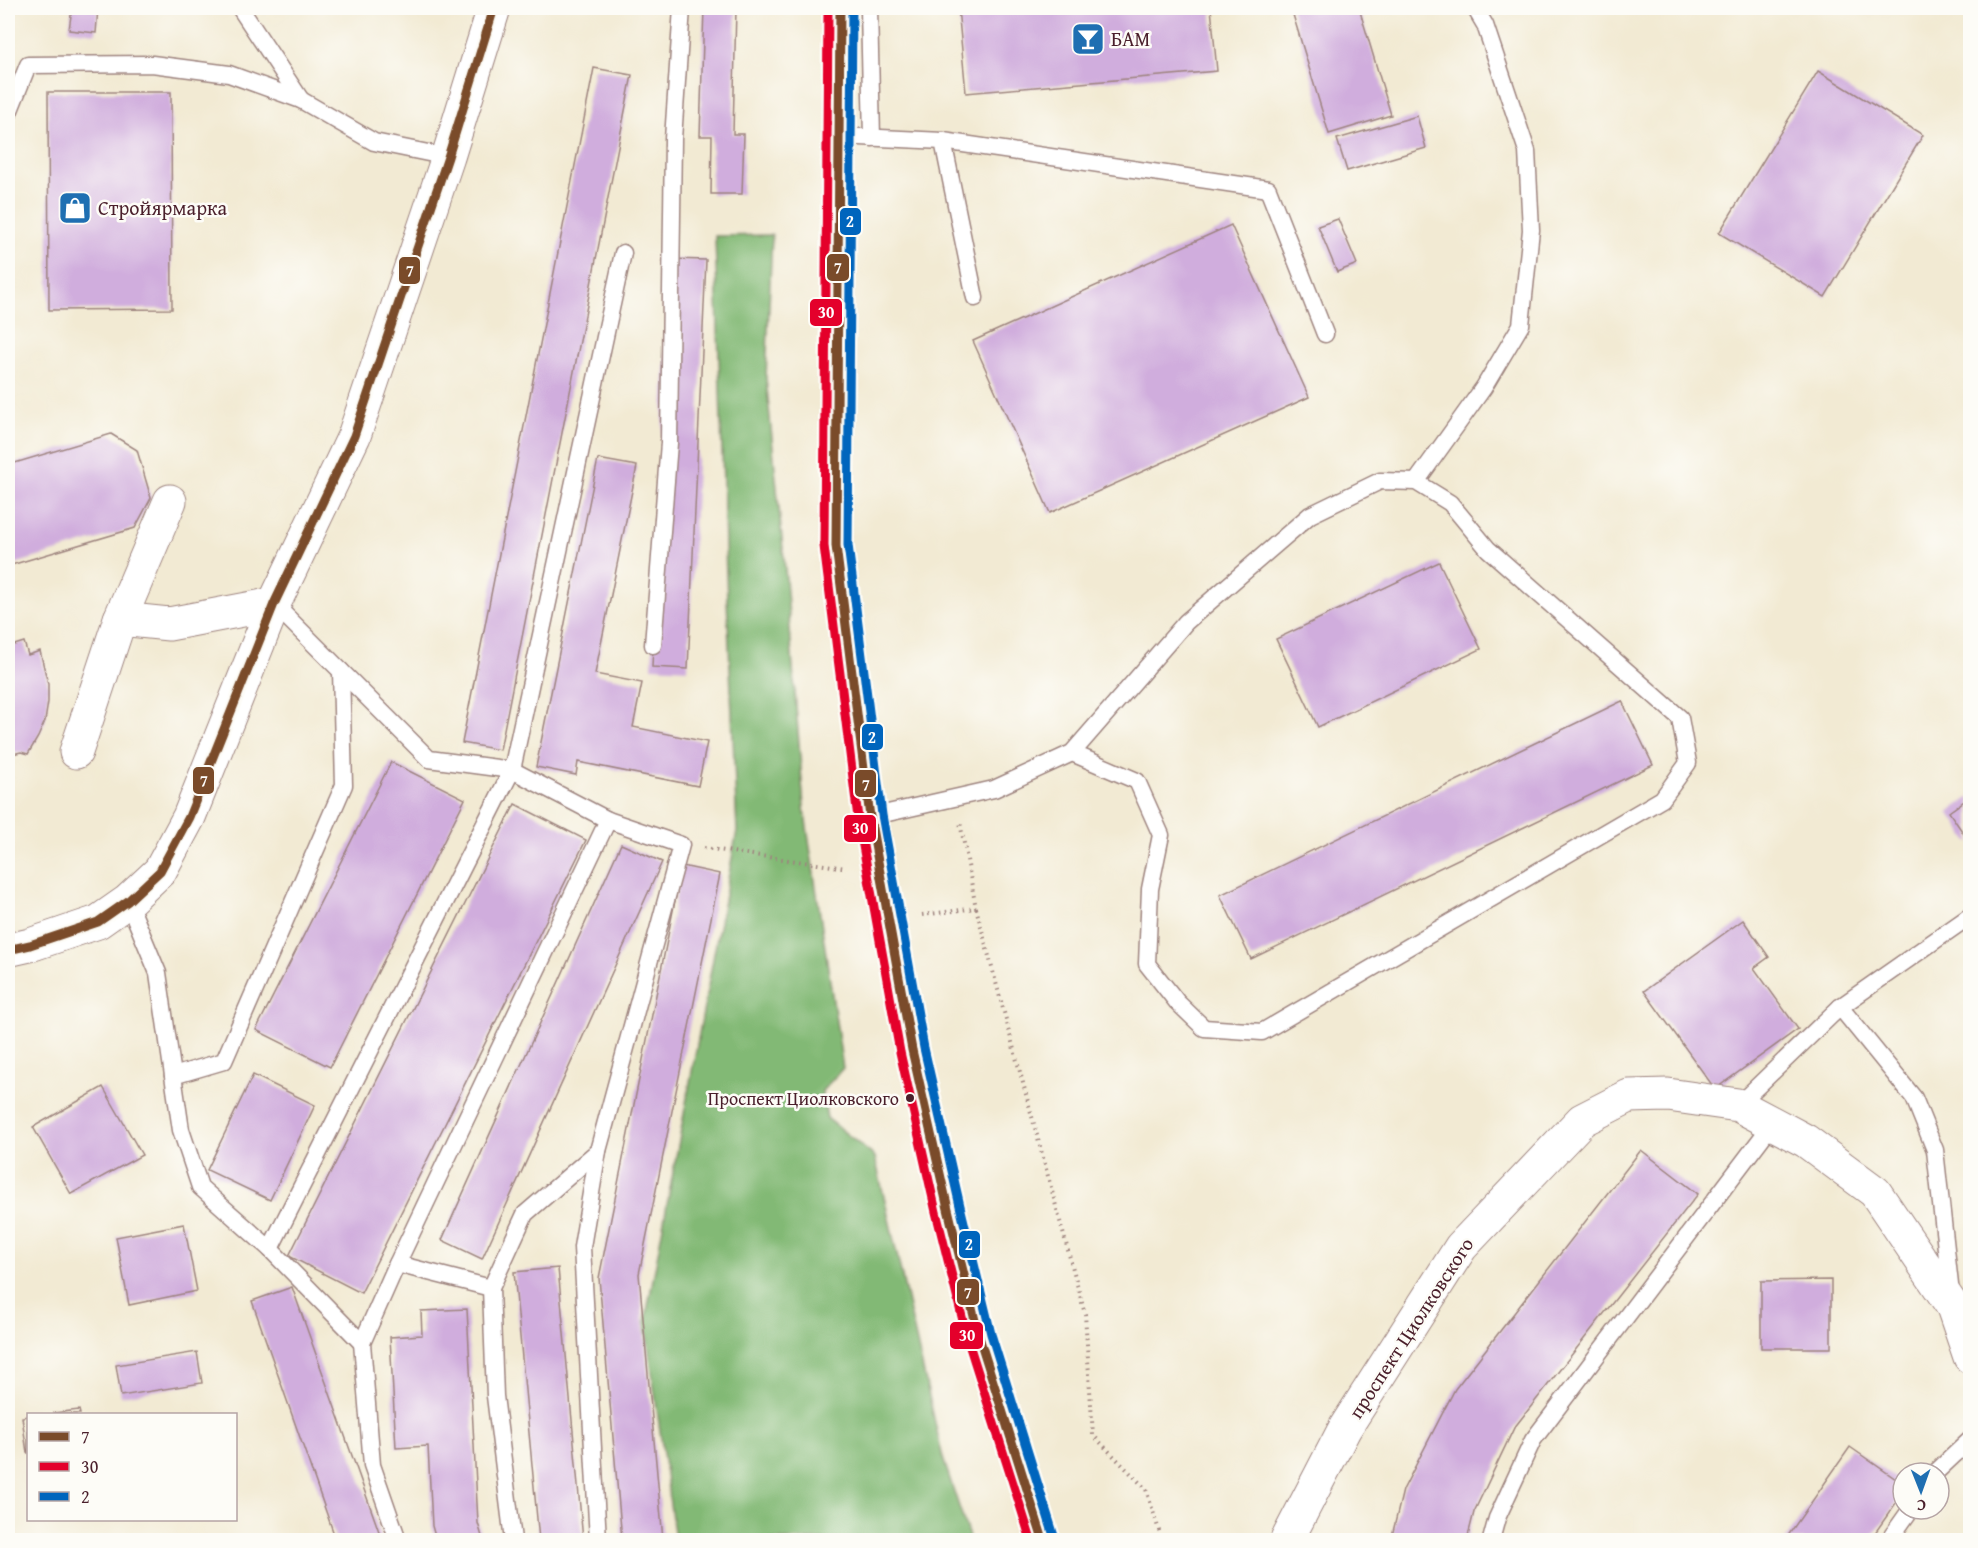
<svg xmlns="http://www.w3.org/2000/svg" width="1978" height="1548" font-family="'Gentium Book Plus',serif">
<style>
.forest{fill:#82b975;stroke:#666c50;stroke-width:1.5}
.building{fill:#d0addd}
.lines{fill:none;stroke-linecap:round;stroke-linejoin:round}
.service-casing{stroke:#9e847f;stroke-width:19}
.minor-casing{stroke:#9e847f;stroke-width:35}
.tertiary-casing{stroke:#9e847f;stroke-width:35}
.secondary-casing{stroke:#9e847f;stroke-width:35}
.path{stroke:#9e847f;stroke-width:4;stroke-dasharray:1.5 4.5;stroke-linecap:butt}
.service{stroke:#fff;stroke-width:16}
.minor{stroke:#fff;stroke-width:33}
.tertiary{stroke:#fff;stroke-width:33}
.secondary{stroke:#fce5cf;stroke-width:33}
.bus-1-casing{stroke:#fdfcf7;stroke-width:14}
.bus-2-casing{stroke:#fdfcf7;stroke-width:14}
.bus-3-casing{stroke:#fdfcf7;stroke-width:14}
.bus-1{stroke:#7a4b2a;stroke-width:9}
.bus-2{stroke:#e4002b;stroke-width:9}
.bus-3{stroke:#0065bd;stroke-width:9}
.bus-dot{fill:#4a1f2b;stroke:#fdfcf7;stroke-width:2}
.labels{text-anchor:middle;stroke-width:5;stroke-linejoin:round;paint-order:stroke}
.bus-label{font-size:18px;fill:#4a1f2b;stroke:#fdfcf7;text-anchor:end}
.poi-label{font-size:20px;fill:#4a1f2b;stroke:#fdfcf7;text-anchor:start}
.street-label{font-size:20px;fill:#4a1f2b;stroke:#fdfcf7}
.line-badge{stroke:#fdfcf7;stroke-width:2}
.badge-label{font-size:16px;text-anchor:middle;font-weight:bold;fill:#fff}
</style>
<rect width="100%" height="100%" fill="#fdfcf7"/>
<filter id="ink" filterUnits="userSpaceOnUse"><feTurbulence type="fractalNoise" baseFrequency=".0167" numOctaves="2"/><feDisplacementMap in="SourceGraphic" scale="12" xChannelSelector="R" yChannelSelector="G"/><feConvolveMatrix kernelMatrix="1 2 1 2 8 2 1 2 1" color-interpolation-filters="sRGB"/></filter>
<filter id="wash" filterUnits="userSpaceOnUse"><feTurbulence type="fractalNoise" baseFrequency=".008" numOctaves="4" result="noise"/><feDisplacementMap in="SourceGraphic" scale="24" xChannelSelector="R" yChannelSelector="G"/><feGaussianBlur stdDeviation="1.35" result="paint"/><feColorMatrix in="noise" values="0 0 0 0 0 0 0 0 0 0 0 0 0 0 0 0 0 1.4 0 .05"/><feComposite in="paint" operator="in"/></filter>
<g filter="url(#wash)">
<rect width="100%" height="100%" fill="#f2ead3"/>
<path class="forest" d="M772,235l-6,143 20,201 18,228 39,261 -21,23 5,27 48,39 68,301 27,82h-295l-30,-218 92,-491 -11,-256 -11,-339z"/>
<g id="blocks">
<g class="building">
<path d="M72,8h26l-2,25 -27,-3z"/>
<path d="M704,8h32l-3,126h11l-2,60h-31l1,-58h-12z"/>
<path d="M958,8h253l6,63 -251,22z"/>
<path d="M1291,8h68l32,107 -62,19z"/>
<path d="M594,68l38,7 -132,675 -38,-7z"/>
<path d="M1818,71l105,64 -98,162 -106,-64z"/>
<path d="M48,92h123l1,217 -123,1z"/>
<path d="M1417,116l9,32 -79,23 -10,-32z"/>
<path d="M1338,219l19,45 -20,8 -19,-46z"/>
<path d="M1231,225l78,172 -259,116 -77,-172z"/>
<path d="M670,259l36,1 -18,409 -36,-2z"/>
<path d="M111,434l26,16 14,48 -16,30 -127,38v-101z"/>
<path d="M598,459l39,7 -42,208 47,9 -9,44 74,15 -9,44 -120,-24 -2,13 -40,-8z"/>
<path d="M1439,562l42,87 -163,78 -42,-88z"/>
<path d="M24,642l4,13 12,-4 8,33v18l-3,19 -7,16 -10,17 -7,-2 -13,3v-108z"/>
<path d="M1622,701l31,64 -402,194 -31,-64z"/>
<path d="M391,762l74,37 -135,268 -74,-37z"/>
<path d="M1970,797v46l-21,-31z"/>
<path d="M515,804l71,36 -225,453 -72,-37z"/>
<path d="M621,844l41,18 -180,397 -40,-19z"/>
<path d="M682,866l38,8 -81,400 24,266h-41l-23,-262z"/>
<path d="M1743,920l26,37 -15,11 44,61 -83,60 -71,-98z"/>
<path d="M253,1075l62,30 -45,95 -63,-30z"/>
<path d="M103,1087l39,68 -71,39 -38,-67z"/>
<path d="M1641,1150l57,44 -184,234 -40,84 -7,28h-76l12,-50 52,-101z"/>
<path d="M184,1224l13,67 -68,14 -13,-68z"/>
<path d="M558,1268l25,272h-44l-25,-268z"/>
<path d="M1831,1280v68h-70v-67z"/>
<path d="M292,1287l90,253h-46l-84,-239z"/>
<path d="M467,1309l11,214 5,17h-47l-4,-14 -4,-80 -32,2 -6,-111 32,-2 -1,-24z"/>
<path d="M197,1352l5,31 -81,13 -5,-31z"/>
<path d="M79,1410l1,4h-26v-1z"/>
<path d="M28,1416v37h-1l-5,-36z"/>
<path d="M1850,1447l53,37v9l-33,47h-85z"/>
</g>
</g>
</g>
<g filter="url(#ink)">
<use href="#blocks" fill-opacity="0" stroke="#9e847f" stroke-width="1.5"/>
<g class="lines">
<g class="service-casing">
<g id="service">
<path d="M240,8l61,92"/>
<path d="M869,8l3,130"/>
<path d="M8,115l20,-50 124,-1 77,10 72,26 73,42 74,15"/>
<path d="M839,136l104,5 32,157"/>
<path d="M943,141l325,48 57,145"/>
<path d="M1416,482l68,-95 37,-62 10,-95 -4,-79 -42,-126 -10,-17"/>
<path d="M274,604l155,155 83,11 96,50 73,25 -83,306 -16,96 16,293"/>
<path d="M653,645l16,-202 4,-304 9,-131"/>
<path d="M870,817l124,-28 78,-36 65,28 24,54 -11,54 -3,75 30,38 27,26 58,4 400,-233 26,-36 -8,-45 -192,-169 -38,-46 -34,-21 -36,-1 -70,34 -124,107 -114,131"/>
<path d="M128,901l30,72 23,157 19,57 70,62 92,94"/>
<path d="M1840,1007l74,91 21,52 16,144"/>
<path d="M173,1076l51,-15 120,-276 -3,-114"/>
<path d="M1738,1105l102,-98 130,-91"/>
<path d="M270,1249l242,-479 111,-517"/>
<path d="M397,1264l94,24"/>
<path d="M1935,1473l35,-33"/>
<path d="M398,1540l-26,-75 -10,-122 35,-79 211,-444"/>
<path d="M513,1540l-18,-144 -4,-108 34,-74 73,-63"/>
<path d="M1491,1540l6,-22 36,-78 240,-317"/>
<path d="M1889,1540l22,-31"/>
</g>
</g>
<g class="minor-casing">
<g id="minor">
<path d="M120,619l50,-118"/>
<path d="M76,752l44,-133 49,5 105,-20"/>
<path d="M1287,1540l58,-112 116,-181 121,-127 47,-24 39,-1 70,10 68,36 69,51 78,115 17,50"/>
</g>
</g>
<g class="tertiary-casing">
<path id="tertiary" d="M8,950l22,-5 68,-23 30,-21 32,-30 29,-54 85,-213 80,-168 94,-279 46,-149"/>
</g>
<g class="secondary-casing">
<path id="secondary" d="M840,8l-4,538 34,271 42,233 36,159 31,128 64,203"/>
</g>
<g class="path">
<path d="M704,848l142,20"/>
<path d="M976,908l109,406 8,121 53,54 16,51"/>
<path d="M922,915l54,-7 -16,-86"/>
</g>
<use href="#service" class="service"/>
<use href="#minor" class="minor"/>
<use href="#tertiary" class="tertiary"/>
<use href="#secondary" class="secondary"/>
<g class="bus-1-casing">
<g id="bus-1">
<path d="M840,8l-4,538 34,271 42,233 36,159 31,128 64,203"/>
<path d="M8,950l22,-5 68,-23 30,-21 32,-30 29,-54 85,-213 80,-168 94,-279 46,-149"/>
</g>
</g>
<g class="bus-2-casing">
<path id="bus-2" d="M828,8l-4,538 34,272 42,234 36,160 32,129 63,199"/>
</g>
<g class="bus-3-casing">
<path id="bus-3" d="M852,8l-4,537 34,270 42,233 36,158 31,128 63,202"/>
</g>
<use href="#bus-1" class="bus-1"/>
<use href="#bus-2" class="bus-2"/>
<use href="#bus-3" class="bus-3"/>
</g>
</g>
<defs>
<g id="bar-square" transform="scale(1.725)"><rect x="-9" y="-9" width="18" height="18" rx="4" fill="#1f6fb2" stroke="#fdfcf7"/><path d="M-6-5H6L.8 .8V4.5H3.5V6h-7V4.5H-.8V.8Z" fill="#fff"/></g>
<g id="shop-square" transform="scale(1.725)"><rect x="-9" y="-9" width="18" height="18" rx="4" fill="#1f6fb2" stroke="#fdfcf7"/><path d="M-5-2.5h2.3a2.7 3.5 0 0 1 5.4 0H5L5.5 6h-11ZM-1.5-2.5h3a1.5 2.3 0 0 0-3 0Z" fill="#fff"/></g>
</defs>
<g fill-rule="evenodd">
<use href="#bar-square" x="1088" y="39"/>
<use href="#shop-square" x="75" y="208"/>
</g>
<circle class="bus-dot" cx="910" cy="1098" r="5"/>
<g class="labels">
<g class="bus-label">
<text x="899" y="1105">Проспект Циолковского</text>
</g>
<g class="poi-label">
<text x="1111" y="46">БАМ</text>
<text x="98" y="215">Стройярмарка</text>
</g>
<g class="street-label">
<text transform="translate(1411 1328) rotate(-57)" y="7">проспект Циолковского</text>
</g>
</g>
<g class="line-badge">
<rect x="839" y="207" width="23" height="29" rx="6" fill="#0065bd"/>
<rect x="826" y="253" width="24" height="29" rx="6" fill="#7a4b2a"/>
<rect x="398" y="256" width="23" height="29" rx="6" fill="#7a4b2a"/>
<rect x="809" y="298" width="34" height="29" rx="6" fill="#e4002b"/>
<rect x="861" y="723" width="23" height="28" rx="6" fill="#0065bd"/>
<rect x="192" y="766" width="23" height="29" rx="6" fill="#7a4b2a"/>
<rect x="854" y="769" width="23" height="29" rx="6" fill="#7a4b2a"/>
<rect x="843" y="814" width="34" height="29" rx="6" fill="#e4002b"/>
<rect x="958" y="1230" width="23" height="29" rx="6" fill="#0065bd"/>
<rect x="956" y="1278" width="24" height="28" rx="6" fill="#7a4b2a"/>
<rect x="949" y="1321" width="35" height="29" rx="6" fill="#e4002b"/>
</g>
<g class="badge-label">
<text x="850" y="227">2</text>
<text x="838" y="273">7</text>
<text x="410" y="276">7</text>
<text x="826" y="318">30</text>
<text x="872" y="743">2</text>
<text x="204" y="786">7</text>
<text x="866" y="790">7</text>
<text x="860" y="834">30</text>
<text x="969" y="1250">2</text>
<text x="968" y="1298">7</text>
<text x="967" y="1341">30</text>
</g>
<rect width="1978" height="1548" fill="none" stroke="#fdfcf7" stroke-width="30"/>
<rect x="27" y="1413" width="210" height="108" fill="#fdfcf7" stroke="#b5a4a5" stroke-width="1.5"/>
<rect x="39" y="1432" width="30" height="9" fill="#7a4b2a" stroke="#b5a4a5" stroke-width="1.5"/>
<text x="81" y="1443" font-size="18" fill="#4a1f2b">7</text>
<rect x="39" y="1462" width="30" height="9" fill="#e4002b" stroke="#b5a4a5" stroke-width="1.5"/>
<text x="81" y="1473" font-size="18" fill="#4a1f2b">30</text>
<rect x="39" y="1492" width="30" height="9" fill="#0065bd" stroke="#b5a4a5" stroke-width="1.5"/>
<text x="81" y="1503" font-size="18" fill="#4a1f2b">2</text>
<g transform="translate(1921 1491) rotate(179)"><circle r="28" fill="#fdfcf7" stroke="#b5a4a5" stroke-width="1.5"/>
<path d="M0-4.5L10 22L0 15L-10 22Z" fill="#1f6fb2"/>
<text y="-9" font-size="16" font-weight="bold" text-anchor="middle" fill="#4a1f2b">С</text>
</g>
</svg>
